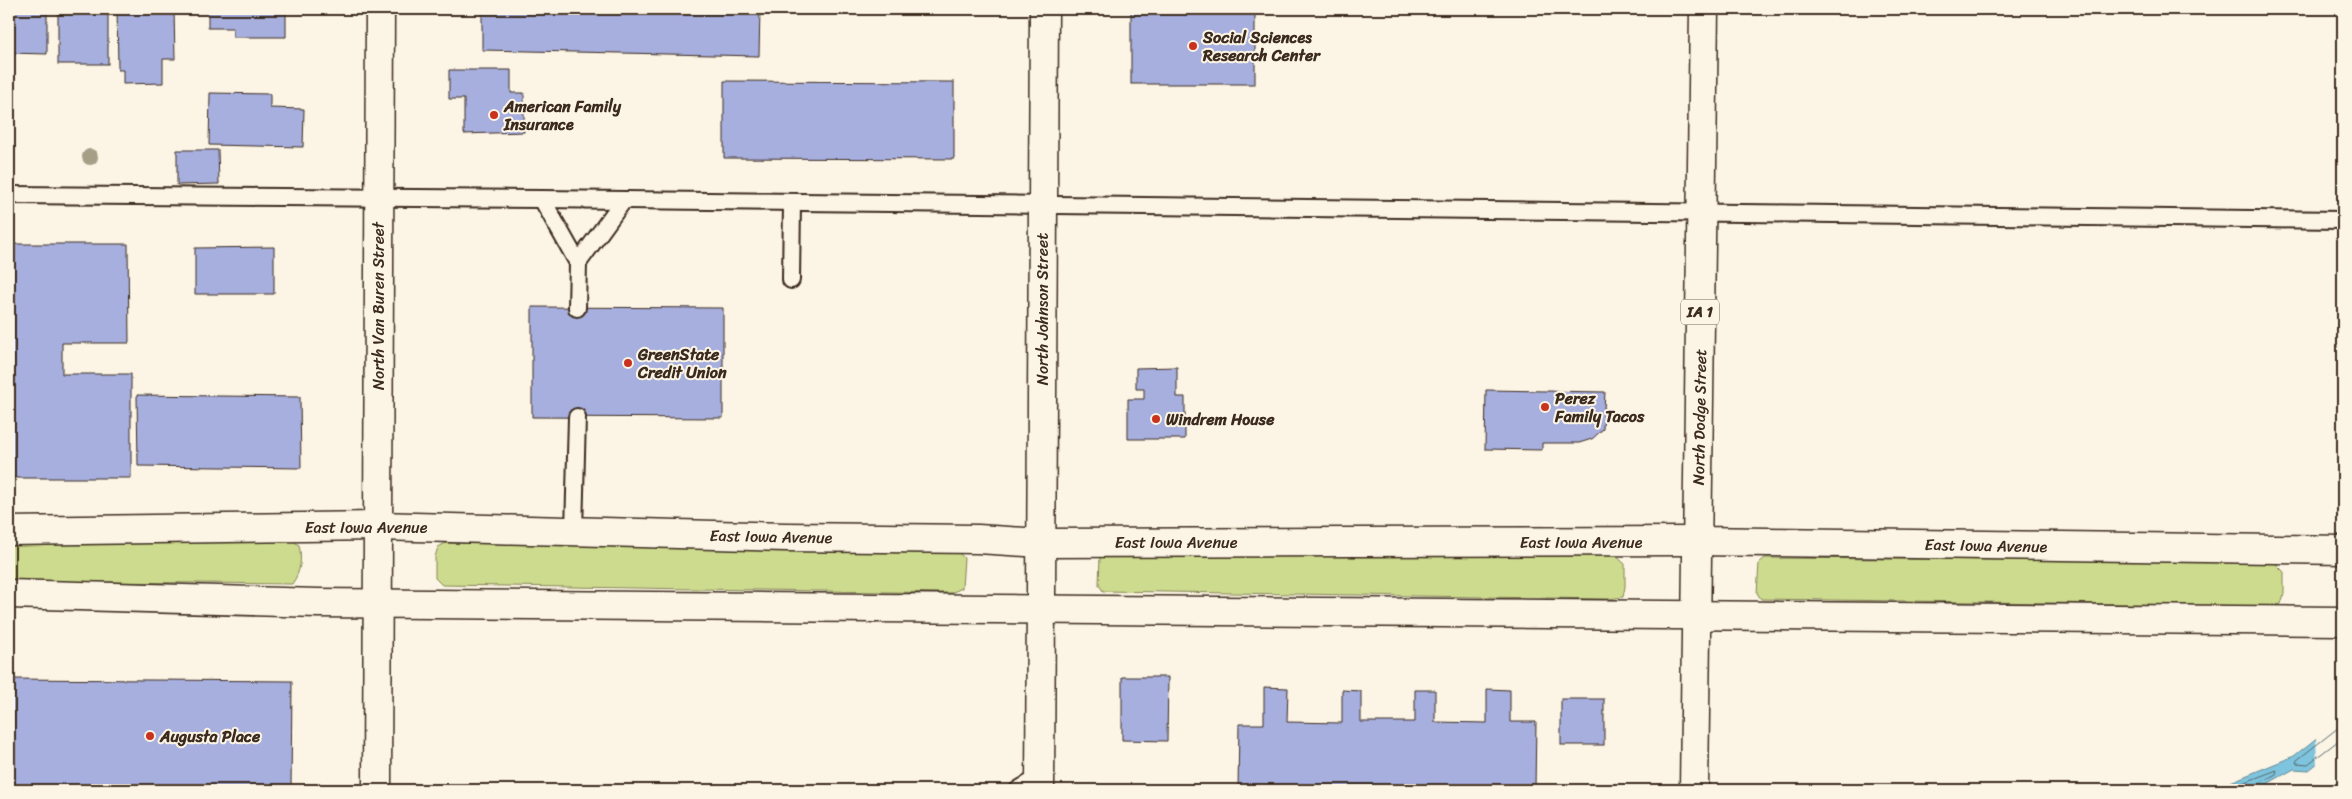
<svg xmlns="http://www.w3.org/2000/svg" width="2352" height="799" font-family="Sriracha,sans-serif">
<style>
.green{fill:#cddb8e;stroke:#848256}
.water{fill:#7ec4de;stroke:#638691}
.pier{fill:#fcf5e5}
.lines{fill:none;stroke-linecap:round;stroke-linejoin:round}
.shore{stroke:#56686b;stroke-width:1}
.building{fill:#a7afdf;stroke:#3b2a1e}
.service-casing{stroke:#3b2a1e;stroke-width:20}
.minor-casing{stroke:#3b2a1e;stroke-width:31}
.primary-casing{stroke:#3b2a1e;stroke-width:31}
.service{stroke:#fcf5e5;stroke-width:16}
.minor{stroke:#fcf5e5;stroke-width:28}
.primary{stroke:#fcf5e5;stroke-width:28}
.tree{fill:#a69e87}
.poi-dot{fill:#c8321e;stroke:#fcf5e5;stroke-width:2}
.labels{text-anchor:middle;stroke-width:4;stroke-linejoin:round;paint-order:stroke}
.shield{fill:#fcf5e5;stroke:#75675a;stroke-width:1}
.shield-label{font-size:15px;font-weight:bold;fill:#3b2a1e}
.poi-label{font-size:16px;font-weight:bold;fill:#3b2a1e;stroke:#fcf5e5;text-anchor:start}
.street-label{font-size:16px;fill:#3b2a1e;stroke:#fcf5e5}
</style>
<rect width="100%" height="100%" fill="#fcf5e5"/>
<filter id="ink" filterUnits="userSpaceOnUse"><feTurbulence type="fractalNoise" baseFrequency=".02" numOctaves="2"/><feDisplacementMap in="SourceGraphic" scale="10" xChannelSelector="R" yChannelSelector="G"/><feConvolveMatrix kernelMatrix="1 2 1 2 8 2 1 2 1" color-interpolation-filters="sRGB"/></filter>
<g filter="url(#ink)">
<g class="green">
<path d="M9,539l284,2 6,4c3,14 2,26 -7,39l-283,-3z"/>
<path d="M446,543l509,6 9,9 -2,30 -11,5 -509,-8 -7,-7v-21l3,-10z"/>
<path d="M1100,555h515l10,9v23l-2,10 -15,2 -505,-8 -4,-6z"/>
<path d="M1765,558l509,4 10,10v22l-3,10 -14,2 -506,-7 -4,-6 2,-30z"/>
</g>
<path class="water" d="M2343,717v26l-34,27 -15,-1 -38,21h-45l83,-34z"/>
<path class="pier" d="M2343,715v31l-26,21 -1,-32z"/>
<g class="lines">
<g class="shore">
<path d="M2343,724l-46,36 -1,3 12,1 30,-23 5,-1"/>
<path d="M2224,790l53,-20 -1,4 -19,10 -2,6"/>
</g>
</g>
<g class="building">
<path d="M9,9h38v45l-38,-1z"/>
<rect x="58" y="9" width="50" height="55"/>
<path d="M117,9h57l1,50h-12v24l-40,1v-14h-5z"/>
<path d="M208,9h78v28h-53v-9h-25z"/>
<path d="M482,9h278l-1,47 -277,-6z"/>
<rect x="1131" y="9" width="124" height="75"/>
<path d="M449,70h62v23h13v39l-60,2v-35h-15z"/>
<path d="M724,81l230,1v77l-230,-1z"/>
<path d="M210,93l60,1v14l34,1 -1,38 -94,-2z"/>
<path d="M177,150h41l1,34 -42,1z"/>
<path d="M9,244h119l1,99h-67v31h69v104h-122z"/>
<path d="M274,247v47h-79v-46z"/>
<path d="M532,307l191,1v110l-191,-1z"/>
<path d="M1177,367v30h8v42h-57v-40h16v-10h-8v-21z"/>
<path d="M1486,390l119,2 -2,37 -11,10 -13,4h-37v7l-57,-1z"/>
<path d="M137,395l163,2 1,71 -163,-2z"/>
<path d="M1122,677h46l-1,64 -45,-1z"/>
<path d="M9,679l283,2 -1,109h-282z"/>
<path d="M1264,687l24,1 -1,34 55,1v-33l19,1v31h54v-32h20v32l52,1v-34l23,1v32h26l-1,68h-297l1,-66h25z"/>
<rect x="1561" y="699" width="43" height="46"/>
</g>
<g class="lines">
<g class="service-casing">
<g id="service">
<path d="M9,195l533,4 1801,21"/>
<path d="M542,199l36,64 -1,45"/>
<path d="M578,263l45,-62"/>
<path d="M791,280l1,-77"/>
<path d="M574,531l3,-114"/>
<path d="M1018,790l22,-13"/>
</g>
</g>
<g class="minor-casing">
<g id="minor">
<path d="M9,531l369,-5 408,11 192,2 63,4 656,-2 646,9"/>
<path d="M9,594l309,9 2025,18"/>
<path d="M377,790l3,-781"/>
<path d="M1040,790l4,-781"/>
</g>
</g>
<g class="primary-casing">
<path id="primary" d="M1694,790l10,-781"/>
</g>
<use href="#service" class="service"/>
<use href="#minor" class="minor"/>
<use href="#primary" class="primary"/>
</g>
<circle class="tree" cx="90" cy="157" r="8"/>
</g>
<g class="poi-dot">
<circle cx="1193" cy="46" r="5"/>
<circle cx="494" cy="115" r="5"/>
<circle cx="628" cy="363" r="5"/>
<circle cx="1545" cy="407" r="5"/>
<circle cx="1156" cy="419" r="5"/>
<circle cx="150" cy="736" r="5"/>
</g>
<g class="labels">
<rect class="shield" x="1681" y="299.5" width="38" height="25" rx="4"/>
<g class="shield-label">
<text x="1700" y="317">IA 1</text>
</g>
<g class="poi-label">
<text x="1203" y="43">Social Sciences<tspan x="1203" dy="18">Research Center</tspan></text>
<text x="504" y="112">American Family<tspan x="504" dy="18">Insurance</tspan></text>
<text x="638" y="360">GreenState<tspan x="638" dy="18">Credit Union</tspan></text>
<text x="1555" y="404">Perez<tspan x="1555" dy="18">Family Tacos</tspan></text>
<text x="1166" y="425">Windrem House</text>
<text x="160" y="742">Augusta Place</text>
</g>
<g class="street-label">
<text transform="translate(378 306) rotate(-90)" y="6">North Van Buren Street</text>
<text transform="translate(1042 309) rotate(-90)" y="6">North Johnson Street</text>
<text transform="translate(1699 417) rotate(-89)" y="6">North Dodge Street</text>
<text x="366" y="533">East Iowa Avenue</text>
<text transform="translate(771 536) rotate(1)" y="6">East Iowa Avenue</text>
<text x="1176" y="548">East Iowa Avenue</text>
<text x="1581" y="548">East Iowa Avenue</text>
<text transform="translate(1986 545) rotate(1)" y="6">East Iowa Avenue</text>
</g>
</g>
<rect width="2352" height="799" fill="none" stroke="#fcf5e5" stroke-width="30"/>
<rect x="15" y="15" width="2322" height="769" fill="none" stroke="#3b2a1e" stroke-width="2" filter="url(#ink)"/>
</svg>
